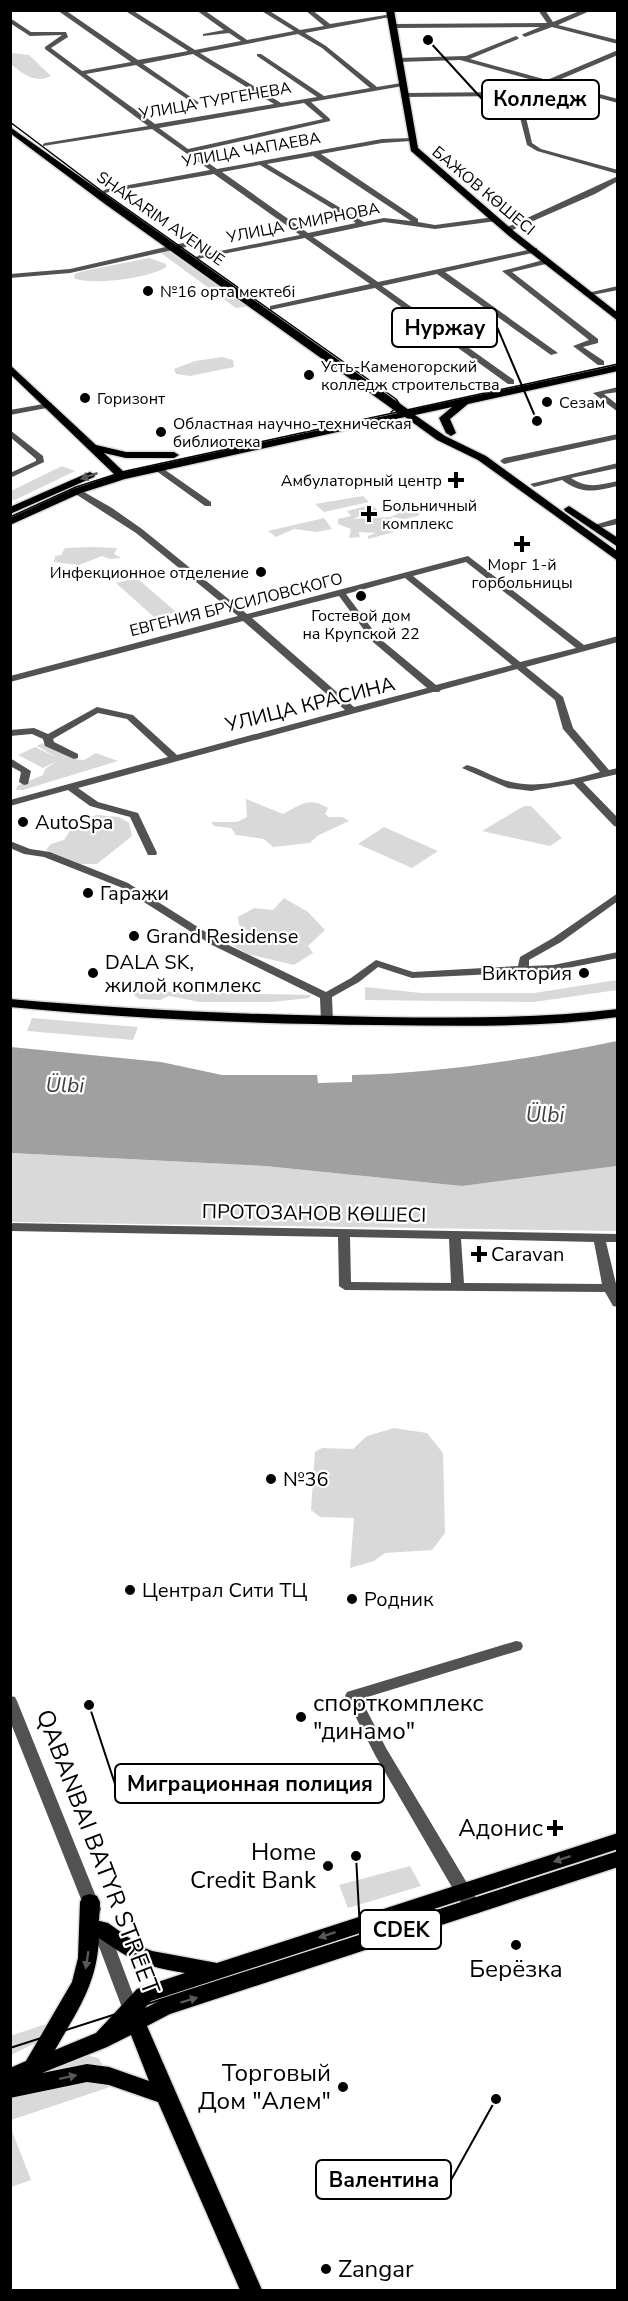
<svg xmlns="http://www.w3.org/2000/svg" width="628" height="2301" font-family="'Nunito Sans',sans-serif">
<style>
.green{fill:#d9d9d9}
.water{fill:#a0a0a0}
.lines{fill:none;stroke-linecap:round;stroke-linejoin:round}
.major-casing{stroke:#dbdbdb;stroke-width:3}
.minor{fill:#525252;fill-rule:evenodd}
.major{fill:#000;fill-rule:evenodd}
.tram-far1{stroke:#000;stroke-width:1.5}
.tram{stroke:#000;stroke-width:2}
.oneway{fill:#595959}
.poi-dot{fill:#000;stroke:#fff;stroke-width:2}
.labels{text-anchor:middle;stroke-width:4.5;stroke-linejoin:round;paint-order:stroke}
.far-street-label{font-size:16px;fill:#000;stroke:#fff}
.far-poi-label{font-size:16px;fill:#000;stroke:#fff;text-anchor:start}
.street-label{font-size:20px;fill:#000;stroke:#fff}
.poi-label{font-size:20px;fill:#000;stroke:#fff;text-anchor:start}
.water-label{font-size:21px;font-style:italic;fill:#414141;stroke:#fff}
.near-poi-label{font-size:24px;fill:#000;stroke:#fff;text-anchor:end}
.near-street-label{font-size:24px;fill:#000;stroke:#fff}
.leader{fill:none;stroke:#000;stroke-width:2}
.callout-dot{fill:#000;stroke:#fff;stroke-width:2}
.callout{fill:#fff;stroke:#000;stroke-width:2}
.callout-label{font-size:21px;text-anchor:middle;font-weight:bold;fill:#000}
</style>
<rect width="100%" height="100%" fill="#fff"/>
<g class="green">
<path d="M11,53l18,2 22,21c-16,8 -28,-2 -40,-12z"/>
<path d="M171,250l80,56 -15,2 -75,-55z"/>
<path d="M149,258l17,6v3c-15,11 -76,19 -92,11l1,-4 8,-3z"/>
<path d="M222,357l11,3 1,7 -44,9 -14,-2 -2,-5 21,-8z"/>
<path d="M62,466l13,5 -60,29h-4v-9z"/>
<path d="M363,496l6,6 -45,10 -9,-8z"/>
<path d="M370,505l7,4 -1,3h-8l-15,7 37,-2 21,-9 9,3 -2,5 -14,3 -11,-2 -5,4 -2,6 8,5 -26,7v-3l8,-3 -17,-1 1,5 -11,1 2,-9 -13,-5v-5l13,-3 -4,-5z"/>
<path d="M324,518l8,11 -15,3 -23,-3 -18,8 -8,-6z"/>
<path d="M92,547l25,1 -3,6 7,4 -11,1 -8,-3 -23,9 -25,-3 1,-6 6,-1 4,-7z"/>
<path d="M137,578l39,34 -21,6 -39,-35z"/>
<path d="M42,743l32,16 10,1 12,-7 22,8 -95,29h-7l1,-4 26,-11 2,-6 12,-8 -14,7 -25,-13 17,-8 23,11 -21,-12z"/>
<path d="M246,799l37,15c17,-9 26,-18 45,-6l-3,6 4,3h13l7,4 -32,15 -7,7 -37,4 -9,-8 -28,-4 -5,-7 -17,-2 -3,-4h26l10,-5z"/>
<path d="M524,806h7l31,32 -12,8 -68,-15z"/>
<path d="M97,815l22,2 10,6 3,13 -35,28h-16l-35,-14 5,-6 13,-4 12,-19z"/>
<path d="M384,827l54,24 -26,17 -54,-24z"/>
<path d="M284,898l24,14 17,18 -17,16 5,7 -19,12 -46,-11 -16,-9 18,-13 -11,-7 -1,-8 16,-9 19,2z"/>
<path d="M617,980v10l-83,12 -169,-2v-13l56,6h113z"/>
<path d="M129,986l12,5 170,4 -2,3 -37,4h-72l-31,-6 -9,4 -21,-1 -12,-10z"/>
<path d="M32,1018l106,9 -5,13 -106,-9z"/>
<path d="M10,1153l255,13 197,20 155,-20v65l-606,-9z"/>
<path d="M394,1428l33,5 16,20 2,80 -13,17 -47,3 -11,8 -24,7 4,-50 -34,-1 -9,-7 4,-58 7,-4 31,1 14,-13z"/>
<path d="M410,1866l11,20 -73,22 -9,-23z"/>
<path d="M61,2019l-11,17 -39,19 -1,-19z"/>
<path d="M85,2055l13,3 18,27 -105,35 -1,-30z"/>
<path d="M10,2126l21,54 -20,7h-1z"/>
</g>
<path class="water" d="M617,1041v125l-155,20 -197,-20 -254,-13v-106l150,15 61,13h95l1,8 34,-1v-7c89,-2 178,-16 265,-34z"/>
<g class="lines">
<g class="major-casing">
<g id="major">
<path d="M386,10h8l24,138 97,84 103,81v8l-109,-85 -98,-85z"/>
<path d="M10,127l399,283 209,-45v6l-150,33 -18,15 6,14 -5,3 -5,-3 -7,-15 13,-11 -37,8 30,21 41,20 132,96v9l-140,-101 -41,-20 -32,-23 -280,62 -44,14 -71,32v-7l63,-29 42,-14 -105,-101v-9l86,80 30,7h48l5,3 -5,3h-48l-22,-5 20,19 274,-59 -293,-209 -95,-71z"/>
<path d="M90,472l5,3 -1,2 -84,37v-7z"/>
<path d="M569,506l49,32v9l-53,-36 -1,-2z"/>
<path d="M10,999c123,11 245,16 367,18 81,1 161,2 241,-8v8c-80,11 -160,9 -241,8 -122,-1 -244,-6 -367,-18z"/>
<path d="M618,1833v16l-467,152 -6,7 18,-9 455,-148v16l-448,147 -23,12 115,264h-22l-82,-188 -49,-17 -22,-3 -77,16v-30l16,-7 46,-79 6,-24 2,-56 3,-6 7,-2 7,2 3,6 -1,19 9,2 34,24 10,4 65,12zM99,1938c34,24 45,28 86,35l-48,16 -41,44 -41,17c22,-39 42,-65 44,-112zM131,2035l18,46 -40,-14 -22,-3 -45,9 65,-26z"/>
</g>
</g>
<g class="minor">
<path d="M57,10h8l73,50 50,-9 -64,-41h8l63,40 46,-9 -12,-8 -26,3v-2l21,-4 -28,-20h8l43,30 47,-9 -34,-21h8l32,20 24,-4 -19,-16h7l18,14 62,-10v2l-2,1 -85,16 21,13 51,41 24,-4 2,1v2l-92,16 19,17v2l-137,31 24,17 165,-30 31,-1 1,1 -3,2 -29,2 -61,11 97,65v3l17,3 59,-8h3v4l-62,8 -51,-7 -71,15 65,45 159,-34v4l-92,20 113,81 -7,2 -114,-81 -55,12 132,94v4h-6l-133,-96 -105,22v-4l100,-22 -65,-46 -108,21 -1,-2 4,-2 100,-20 -86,-61 -110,19 -1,-2 4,-2 103,-19 -58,-41 -109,17v-2l2,-1 103,-17 -103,-77v-2l17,-12 -32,1 -20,-13v-5l21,14h35l2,5 -17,11 31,23 49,-9zM298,34l24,14 48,40 -46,8 -63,-42h-4v2l60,41 -36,6 -81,-50zM193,54l81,50 -119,20 -69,-50 50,-9 60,40 3,-2 -1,-1 -55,-38zM304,103l19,16 -135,30 -29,-21zM313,156l98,65 -27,-3 -20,4 -97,-58zM260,165l96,58 -48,10 -86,-61z"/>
<path d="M538,10h7l8,12 29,-12h10l-34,15 60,15v4l-66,-17 -27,10 -3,-2 1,-1 17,-7 -147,1 -3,-2 3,-2 154,-1z"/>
<path d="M516,36l3,2 -1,1 -48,20 77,21 71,-30v5l-64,27 64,17v4l-71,-19 -27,8 12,51 9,6 77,21v4l-81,-23 -10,-6 -13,-51 -6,2 -104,1 -3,-2 3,-2 104,-1 32,-10 -80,-22 -62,2 -3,-2 3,-2 68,-2z"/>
<path d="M618,176v5l-23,13 -85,37 -7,-2z"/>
<path d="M183,243l4,2 -1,2 -116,26 -60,5v-4l60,-5z"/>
<path d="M547,259h3v4l-38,9 86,67v4l-15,4 21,14v4h-6l-25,-19 16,-6 -87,-69z"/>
<path d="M618,286v4l-31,6 -4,-2z"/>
<path d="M618,387v5l-14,2 14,11v7l-25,-19z"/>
<path d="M49,403h3v4l-42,8v-5z"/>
<path d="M10,430l33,26 1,6 -34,16v-5l26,-12v-2l-26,-22z"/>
<path d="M618,434v5l-114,25 -4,-3 4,-3z"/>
<path d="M618,463v5l-47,10c16,11 28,7 47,3v5c-24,5 -35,9 -56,-6l-28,7 -4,-3z"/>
<path d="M158,465l53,37v4h-6l-50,-36 -1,-2z"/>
<path d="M77,488l35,20 30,21 105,85 221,-58 116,89 34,-9v6l-92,25 37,30 10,31 36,42 9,-2v6l-35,8 35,36v9l-4,-1 -40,-42 -43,7 -23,-3 -46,-20 5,-3c15,4 29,14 44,17 29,7 62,-3 89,-10l-37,-43 -8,-29 -38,-31 -76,21 -2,2h-6l-355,96 20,14 40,11 19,40 -1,2h-8l-1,-2 -17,-36 -40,-11 -22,-16 -58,16v-6l158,-43 -41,-38 -29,-6 -45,26 1,3 24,12v4l-4,1 -29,-13 -2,-7 -11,-5 -22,2v-6l24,-2 14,6 49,-27 36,8 44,40 168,-45 -102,-89 -233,61v-6l228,-60 -102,-83 -62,-40v-4zM466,562l110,86 -56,14 -107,-86zM405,578l107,87 -76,20 -57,-47 -33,-44zM339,596l34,46 54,46 -73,19 -102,-89z"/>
<path d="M618,518v6l-23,5 -4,-3z"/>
<path d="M10,758l21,13 -3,13 -4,1 -5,-3 2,-10 -11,-6z"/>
<path d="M10,841l20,8 20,3 78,31 92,58 106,51 25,-14 25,-18 37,12 105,-6 2,-9 33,-19 65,-45v8l-57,41 -32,18v6l24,-1 65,-13v6l-65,13 -141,7 -34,-11 -19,15 -27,15 1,24 -6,3 -6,-3 -1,-23 -108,-53 -92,-58 -76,-30 -20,-3 -14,-6z"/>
<path d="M10,1223l608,11v8h-12l12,50v15l-5,-1 -8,-14 -260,-2 -6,-4 -1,-49 -328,-6zM350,1237l99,2 2,44 -100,-1zM461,1239l133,3 8,42 -138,-1z"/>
<path d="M516,1641l5,1 2,4 -2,4 -160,49 25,49 93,155 2,5 -2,5 -6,1 -6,-1 -92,-158 -30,-59 2,-4z"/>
<path d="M10,1696l5,1 2,4 84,208 -2,5 -6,1 -6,-1 -2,-5 -75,-188z"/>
<path d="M100,1921l6,2 2,5 32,85 -2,5 -6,2 -6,-2 -2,-5 -32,-85 2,-5z"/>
</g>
<use href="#major" class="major"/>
<g class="tram-far1">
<path d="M10,122l93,70 293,207 4,6 -9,7"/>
<path d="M10,517l66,-30 50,-16 492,-107"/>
</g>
<path class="tram" d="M10,2048l608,-195"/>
</g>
<defs><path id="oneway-solid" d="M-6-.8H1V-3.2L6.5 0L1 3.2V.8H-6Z" transform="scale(1.5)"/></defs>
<g class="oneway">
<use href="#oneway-solid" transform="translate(89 476) rotate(161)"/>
<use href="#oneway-solid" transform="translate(562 1859) rotate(162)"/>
<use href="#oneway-solid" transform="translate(327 1935) rotate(162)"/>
<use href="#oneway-solid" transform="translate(87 1960) rotate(99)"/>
<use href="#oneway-solid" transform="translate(189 2000) rotate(-17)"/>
<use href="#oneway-solid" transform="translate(68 2077) rotate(-12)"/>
</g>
<g class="poi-dot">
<circle cx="148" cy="291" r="6"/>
<circle cx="309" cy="375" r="6"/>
<circle cx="85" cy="398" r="6"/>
<circle cx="547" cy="402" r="6"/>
<circle cx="161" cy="432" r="6"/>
<path d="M453 471h6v6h6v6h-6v6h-6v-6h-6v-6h6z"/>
<path d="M366 505h6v6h6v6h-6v6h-6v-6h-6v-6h6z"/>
<path d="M519 535h6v6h6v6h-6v6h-6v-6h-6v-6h6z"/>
<circle cx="261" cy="572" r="6"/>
<circle cx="361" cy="596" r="6"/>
<circle cx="23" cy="822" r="6"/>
<circle cx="88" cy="893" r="6"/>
<circle cx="134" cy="936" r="6"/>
<circle cx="93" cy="973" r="6"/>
<circle cx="584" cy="973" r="6"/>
<path d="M476 1245h6v6h6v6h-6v6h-6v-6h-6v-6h6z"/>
<circle cx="271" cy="1479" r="6"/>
<circle cx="130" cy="1590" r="6"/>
<circle cx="352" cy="1599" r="6"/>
<circle cx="301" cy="1717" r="6"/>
<path d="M552 1819h6v6h6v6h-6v6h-6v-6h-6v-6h6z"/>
<circle cx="328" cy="1866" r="6"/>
<circle cx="516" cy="1945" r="6"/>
<circle cx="343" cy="2087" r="6"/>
<circle cx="326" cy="2269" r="6"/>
</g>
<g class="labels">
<g class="far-street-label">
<text transform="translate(215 100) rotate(-10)" y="6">УЛИЦА ТУРГЕНЕВА</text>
<text transform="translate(251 149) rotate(-10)" y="6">УЛИЦА ЧАПАЕВА</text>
<text transform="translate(484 190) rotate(40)" y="6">БАЖОВ КӨШЕСІ</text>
<text transform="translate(161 218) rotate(35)" y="6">SHAKARIM AVENUE</text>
<text transform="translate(303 222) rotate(-11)" y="6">УЛИЦА СМИРНОВА</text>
<text transform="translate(236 604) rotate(-14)" y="6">ЕВГЕНИЯ БРУСИЛОВСКОГО</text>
</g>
<g class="far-poi-label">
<text x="160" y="297">№16 орта мектебі</text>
<text x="321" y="372">Усть-Каменогорский<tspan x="321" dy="18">колледж строительства</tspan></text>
<text x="97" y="404">Горизонт</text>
<text x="559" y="408">Сезам</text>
<text x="173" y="429">Областная научно-техническая<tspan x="173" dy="18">библиотека</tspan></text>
<text x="442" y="486" text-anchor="end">Амбулаторный центр</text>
<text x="382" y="511">Больничный<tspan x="382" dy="18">комплекс</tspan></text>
<text x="522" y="570" text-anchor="middle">Морг 1-й<tspan x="522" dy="18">горбольницы</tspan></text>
<text x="249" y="578" text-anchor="end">Инфекционное отделение</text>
<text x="361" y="621" text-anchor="middle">Гостевой дом<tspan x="361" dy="18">на Крупской 22</tspan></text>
</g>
<g class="street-label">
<text transform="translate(310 704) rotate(-14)" y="7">УЛИЦА КРАСИНА</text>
<text transform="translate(314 1213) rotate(1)" y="7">ПРОТОЗАНОВ КӨШЕСІ</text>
</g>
<g class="poi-label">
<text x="35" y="829">AutoSpa</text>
<text x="100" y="900">Гаражи</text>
<text x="146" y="943">Grand Residense</text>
<text x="105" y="969">DALA SK,<tspan x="105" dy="23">жилой копмлекс</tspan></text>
<text x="572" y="980" text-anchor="end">Виктория</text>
<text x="491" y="1261">Caravan</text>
<text x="283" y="1486">№36</text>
<text x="142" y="1597">Централ Сити ТЦ</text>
<text x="364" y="1606">Родник</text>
</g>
<g class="water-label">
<text transform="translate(65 1085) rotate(1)" y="7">Ülbi</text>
<text x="545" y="1122">Ülbi</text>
</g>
<g class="near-poi-label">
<text x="313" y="1711" text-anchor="start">спорткомплекс<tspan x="313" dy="28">"динамо"</tspan></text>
<text x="543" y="1836">Адонис</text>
<text x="316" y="1860">Home<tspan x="316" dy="28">Credit Bank</tspan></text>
<text x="516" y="1977" text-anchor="middle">Берёзка</text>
<text x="331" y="2081">Торговый<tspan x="331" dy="28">Дом "Алем"</tspan></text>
<text x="338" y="2277" text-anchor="start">Zangar</text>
</g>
<g class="near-street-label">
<text transform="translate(98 1852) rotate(69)" y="8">QABANBAI BATYR STREET</text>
</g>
</g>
<path class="leader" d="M428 40L482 99M537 421L497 327M89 1705L115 1784M356 1856L360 1930M496 2099L451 2180"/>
<g class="callout-dot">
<circle cx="428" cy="40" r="6"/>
<circle cx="537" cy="421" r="6"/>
<circle cx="89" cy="1705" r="6"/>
<circle cx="356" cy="1856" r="6"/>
<circle cx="496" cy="2099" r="6"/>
</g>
<g class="callout">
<rect x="482" y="80" width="117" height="39" rx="6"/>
<rect x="392" y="308" width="105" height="39" rx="6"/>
<rect x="115" y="1764" width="269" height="39" rx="6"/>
<rect x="360" y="1910" width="81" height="39" rx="6"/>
<rect x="316" y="2160" width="135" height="39" rx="6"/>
</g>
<g class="callout-label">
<text x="540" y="106">Колледж</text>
<text x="445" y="335">Нуржау</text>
<text x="250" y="1791">Миграционная полиция</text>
<text x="401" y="1937">CDEK</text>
<text x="384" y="2187">Валентина</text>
</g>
<rect width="628" height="2301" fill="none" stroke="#000000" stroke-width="24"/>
</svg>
